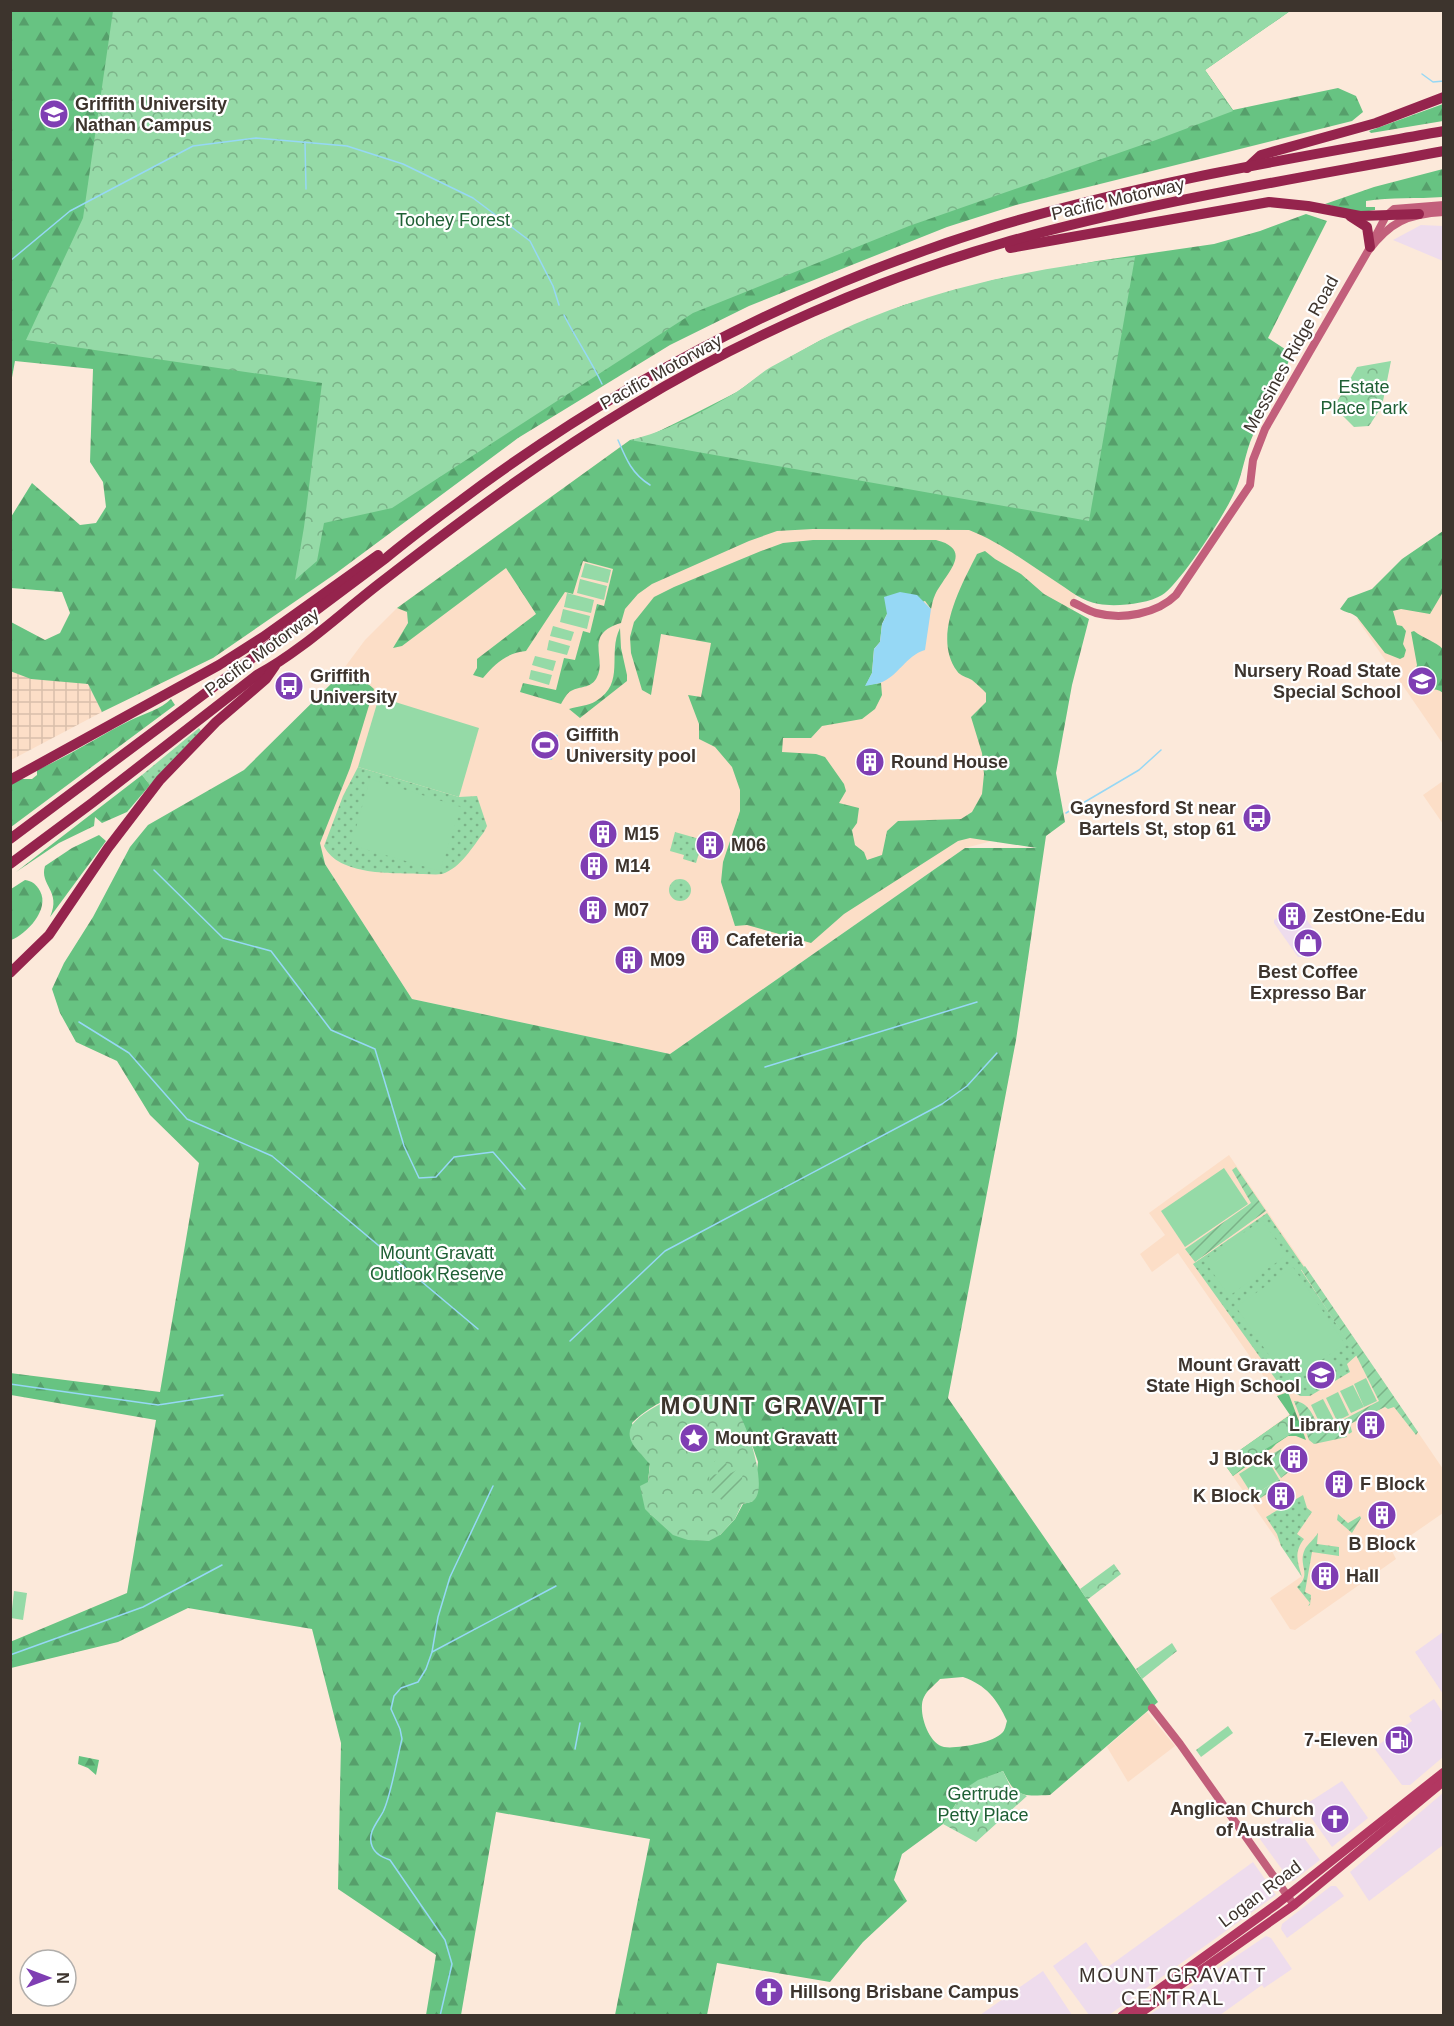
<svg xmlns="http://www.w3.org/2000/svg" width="1454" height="2026" font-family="Arial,sans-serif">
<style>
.commercial{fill:#eedced}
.industrial{fill:url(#industrial-grid)}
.built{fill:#fcdec7}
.grass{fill:url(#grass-dots)}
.forest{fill:url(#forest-firs);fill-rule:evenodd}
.park{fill:url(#park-crowns)}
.garden{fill:url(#garden-furrows)}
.pitch{fill:#95daa7}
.water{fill:#96d8f5}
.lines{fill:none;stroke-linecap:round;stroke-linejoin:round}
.stream{stroke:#96d8f5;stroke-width:1.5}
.secondary{stroke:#c25f7b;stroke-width:8}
.primary{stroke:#b23761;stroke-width:9}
.highway{stroke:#95244d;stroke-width:10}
.labels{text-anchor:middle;stroke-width:4.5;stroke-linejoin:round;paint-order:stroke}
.poi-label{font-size:18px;font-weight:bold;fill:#3d342d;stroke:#fff;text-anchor:start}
.street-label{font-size:18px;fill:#3d342d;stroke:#fff}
.park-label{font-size:18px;fill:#1f6035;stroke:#fff}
.neighbourhood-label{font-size:20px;letter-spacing:1.5px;fill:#3d342d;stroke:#fff}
.district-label{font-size:24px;font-weight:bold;letter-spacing:1.5px;fill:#3d342d;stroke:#fff}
</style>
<defs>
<pattern id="industrial-grid" width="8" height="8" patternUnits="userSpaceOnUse" patternTransform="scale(1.5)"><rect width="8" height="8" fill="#fcdec7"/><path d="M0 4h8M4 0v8" fill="none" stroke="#d9bfab"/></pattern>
<pattern id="grass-dots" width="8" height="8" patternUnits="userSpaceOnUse" patternTransform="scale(1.5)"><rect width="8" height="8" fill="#95daa7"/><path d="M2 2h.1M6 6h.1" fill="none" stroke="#7bb288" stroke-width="1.8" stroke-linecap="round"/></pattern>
<pattern id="forest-firs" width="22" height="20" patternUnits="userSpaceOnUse" patternTransform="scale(1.5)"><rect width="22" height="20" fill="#67c382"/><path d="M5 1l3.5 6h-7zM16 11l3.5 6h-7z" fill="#569f6b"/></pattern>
<pattern id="park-crowns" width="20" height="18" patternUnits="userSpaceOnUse" patternTransform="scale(1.5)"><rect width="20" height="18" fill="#95daa7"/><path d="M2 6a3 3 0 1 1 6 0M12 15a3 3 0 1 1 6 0" fill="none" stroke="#7bb288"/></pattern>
<pattern id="garden-furrows" width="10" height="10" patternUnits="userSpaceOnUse" patternTransform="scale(1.5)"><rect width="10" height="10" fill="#95daa7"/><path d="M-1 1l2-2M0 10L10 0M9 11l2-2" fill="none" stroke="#7bb288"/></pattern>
</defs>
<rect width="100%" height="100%" fill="#fce9da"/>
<g class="commercial">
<path d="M1421,225l22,1v35l-50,-21z"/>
<path d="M1293,907l6,2 15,21 1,6 -13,21h-4l-24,-34v-3z"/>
<path d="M1443,1632v62l-28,-42z"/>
<path d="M1434,1699l9,14v44l-33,28h-8l-28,-37 38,-27 -3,-5z"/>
<path d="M1342,1781l26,37 -36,29 -29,-41z"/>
<path d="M1443,1793v52l-74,56 -19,-29z"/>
<path d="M1286,1813l34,47 -27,21 -4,-2 -32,-44z"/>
<path d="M1253,1862l23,33 -167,120h-20l-36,-49 33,-24 19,27z"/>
<path d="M1331,1886h5l8,10 -57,42 -6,-9 1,-5z"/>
<path d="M1266,1936l5,2 21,31 -28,19 -2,-3 -42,30h-71z"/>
<path d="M1043,1971l29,44h-92z"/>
</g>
<path class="industrial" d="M11,670l77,14 14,28 -91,48z"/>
<g class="built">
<path d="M630,440l459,81 -55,309 -69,18 -295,206 -258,-55 -87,-135 -57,-8 68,-177 29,-39 32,-32z"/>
<path d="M1443,559v185l-86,-125z"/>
<path d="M1443,781v43l-20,-29z"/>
<path d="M1229,1155l214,314v44l-52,36 5,10 -101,71 -5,-1 -20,-31 32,-22 -79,-114 67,-48 -112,-161 -26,19 -12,-18 25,-19 -16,-22z"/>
<path d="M1147,1712l28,34 -47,36 -21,-35z"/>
</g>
<g class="grass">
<path d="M199,728l2,3 -51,54 -8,-10z"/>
<path d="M358,767l101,30 18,-1 10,30 -3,6c-11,14 -23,36 -42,42 -6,1 -13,0 -19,0 -29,-1 -85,2 -99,-28l19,-50z"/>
<path d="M675,832l28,8 -7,23 -13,-4 1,-4 -14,-4z"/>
<circle cx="680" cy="890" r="11"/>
<path d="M1267,1213l37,54 -3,3 56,85 -10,9 3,8 -40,24h-9l-19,-8 -89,-124z"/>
<path d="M1303,1495l4,13 5,4 -15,22 7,5c-10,13 -7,22 -2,38l-21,-31 -4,-12 -11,-17z"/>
<path d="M1318,1533l-1,11 22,3v9l-27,-4 -7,40 6,3 -1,10 -2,1 2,-3 -13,-16c16,-13 0,-22 8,-38 3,-5 9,-10 13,-16z"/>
</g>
<g class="forest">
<path d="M11,11h1279l-85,59 28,40 105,-22 18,8 7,16 -11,9 -336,84 -69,22 -198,79 -79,39 -152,93 -183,136 -122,84 -111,54 -14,-28 -57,-5 -21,-8 1,-49 34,18 15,-7 10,-20 -8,-21 -51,-4v-71l21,-34 48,42 16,-2 10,-16 -3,-25 -13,-20 3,-93 -78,-8 -4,22z"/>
<path d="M1443,104v17l-72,12 -2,-2z"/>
<path d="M1443,169v28c-26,2 -52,0 -77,4v6h9v3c-17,4 -34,-2 -50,-6l49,-17z"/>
<path d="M1306,214l21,7 -59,117 23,15c-7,29 -26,54 -38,82 -8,18 -10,38 -18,56 -9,22 -55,93 -73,104 -14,9 -47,12 -63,9 -16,-2 -30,-14 -44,-23 -28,-18 -55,-39 -86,-51l-156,-1 -36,2 -28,10 -97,43 -14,10 -13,15 -4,14c-38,11 -14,35 -24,54 -5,11 -15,9 -24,13 -6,2 -9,9 -12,14l-41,-12 3,-9 33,7 8,-32 11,2 8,-29 7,2 7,-29 7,2 9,-37 -30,-8 -10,33 -8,-2 -39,59c-20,2 -31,13 -43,27l-10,-3 4,-7v-9l59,-45 -30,-46 -104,78 -9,2 15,-25 -1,-11 -10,-4 233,-168 17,-3 45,-22 45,-23 32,-23 52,-29 83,-35 90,-25 103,-19 117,-17 46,-13z"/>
<path d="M1443,531v61l-13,22 -29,-5 -8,2 4,14 5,1 4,5 -3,13 3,6 -2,7 -4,2 -15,-6 -28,-36c-6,-5 -11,-4 -17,-8l8,-11 24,-9 30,-30z"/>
<path d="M813,540h123c40,10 8,35 -1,55 -2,4 -3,10 -4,14l-6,-8 -38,13 -5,10 -2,18 -6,7 -2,24 -6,12 15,-2 1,12 -7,14 -13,10 -40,7 -11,12h-28l-1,14 34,2 9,3 19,27 2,7 -7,12 20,5 -2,15 -5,7 3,15 9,7 3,8 15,-5 5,-24 11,-10 63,-2 11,-7 10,-18 2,-20 -2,-21 -11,-36 15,-15v-9c-4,-4 -9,-9 -14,-13 -5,-3 -12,-4 -15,-9 -25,-34 4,-85 20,-117l8,-3 10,8 26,15 23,20 45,25 -17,66 -16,88 9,49 -19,14 -30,204 -68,358 210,304 -108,93c-28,1 -34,3 -47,-24l-37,17 -23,36 -41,30 -8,26 13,21 -44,41 -33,40 -113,-19 -10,52h-92l35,-176 -154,-27 -35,203h-35l10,-60 -98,-66 3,-146 -29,-114 -124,-21 -70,34 -107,26 -1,-26 117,-49 29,-173 -145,-25 -1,-22 150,19 39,-229 -49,-48 -33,-54 -41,-19 -16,-29 -8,-24 12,-26 29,-46 37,-70 18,-22 96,-55 92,-91c17,-5 25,-1 38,10l-24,79 -30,75 5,21 87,135 258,55 295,-206h72l-67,-10 -12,3 -114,73 -33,29 -64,-18 -12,1 -14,-44 2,-20 17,-51v-21l-8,-23 -17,-20 -16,-8v-15l-11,-29 13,2 10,-54 -50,-9 -10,61 -9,-5 -11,-37 -1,-16 4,-15 20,-25 20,-10 87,-36 22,-8zM707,1394l30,17 13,28 8,23 -5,39 -10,3 -8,15 -15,16 -57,-11 -13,-10 -2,-32 2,-19 -9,-10 -9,-30c11,-11 30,-24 46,-26 10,-1 19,0 29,-3zM963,1677c23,8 34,22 44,44 -1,3 -2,10 -5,12 -9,10 -46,16 -58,14 -16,-3 -27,-37 -20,-50 3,-7 11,-12 16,-18z"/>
<path d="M620,628l1,20 6,27v6l-47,37 -11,-9c9,-3 19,-3 27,-8 30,-18 11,-47 24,-73z"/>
<path d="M1414,631c10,8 21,10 29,18v44c-10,-8 -21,0 -32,-7l6,-21 -6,-33z"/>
<path d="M171,699l4,6 -164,122v-44l7,-4h14l5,-4v-5c32,-14 62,-34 94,-50 13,-6 30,-11 40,-21z"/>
<path d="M142,775l8,10 -23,27 -25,11 -7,-6 -1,9 -35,17 -43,29z"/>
<path d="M99,835l7,6 -56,76c12,-26 -11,-32 -5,-51l27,-18z"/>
<path d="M25,880c7,1 11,4 15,11 10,18 -13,43 -29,49v-51z"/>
<path d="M1288,1392l18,48 -10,-4h-8l-12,8 -5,5 -12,5 -4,6 -22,16 -10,-14 67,-47 -13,-19z"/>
<path d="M79,1756l20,4 -3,15 -8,-7 -10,-4z"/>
</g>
<g class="park">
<path d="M113,11v-1l1177,1 -85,59 28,41 -77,29 -247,86 -216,87 -301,195 -68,15 -7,38 -22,19 9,-53 18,-144 -296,-43 57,-122z"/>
<path d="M1135,257l-46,264 -459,-81c33,-7 79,-31 108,-49 11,-7 21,-17 33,-24 16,-9 32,-17 48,-26 96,-49 210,-73 316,-84z"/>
<path d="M1391,361l-9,45 -13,20 -15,1 -20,-20 23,-40z"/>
<path d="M707,1394c10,0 18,2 25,9 13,13 36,81 23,96 -3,4 -8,4 -13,5l-7,15 -15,16 -11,6 -21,-1 -15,-5 -23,-21 -5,-5 -5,-23 8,-4 2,-18c-4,-3 -6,-7 -9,-10 -22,-22 -9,-33 12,-46 7,-4 14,-8 21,-10 11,-3 22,0 33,-4z"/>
<path d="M1287,1417l9,14 -37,22 -26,23 -10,-14z"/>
<path d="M1114,1564l7,10 -34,26 -7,-11z"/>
<path d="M1172,1643l5,8 -35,28 -6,-10z"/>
<path d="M1228,1726l5,7 -32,24 -5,-7z"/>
<path d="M1003,1771l8,17 16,8 -51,46 -33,-18 23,-36 12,-8z"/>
</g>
<g class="garden">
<path d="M1236,1167l30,44 -71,51 -10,-13 66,-46 -19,-33z"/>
<path d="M1305,1266l113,166 -2,3 -22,-28 -6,2 -3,-2 -35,17 2,8 -3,2 -8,-13 38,-20 -23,-46 -55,-86z"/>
<path d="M1294,1401c16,1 20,17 26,30l19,-9 8,15 -33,7 -5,-4z"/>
<circle cx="698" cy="1439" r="8"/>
<path d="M1281,1449l9,22 -9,7 -14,-21z"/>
<path d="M720,1458l2,4 3,-1 6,12 10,-5 3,1 -5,24 -10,8h-6l-12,-9 -2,-17 10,-1 -5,-12z"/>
<path d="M1279,1479l3,5 -26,17 -3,-5z"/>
<path d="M1338,1514l10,9 12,-7 1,2 -9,15 -15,-13z"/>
</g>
<g class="pitch">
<path d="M585,563l26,7 -3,13 -27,-6z"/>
<path d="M580,579l27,7 -3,14 -27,-7z"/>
<path d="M567,593l27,7 -3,13 -27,-6z"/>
<path d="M563,609l27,7 -3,13 -27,-7z"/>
<path d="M553,626l21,6 -3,9 -21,-5z"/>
<path d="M549,640l21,6 -3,9 -20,-5z"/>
<path d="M535,656l21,5 -3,10 -21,-6z"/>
<path d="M531,670l21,5 -3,10 -20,-6z"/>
<path d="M379,697l100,31 -20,69 -101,-30z"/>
<path d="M370,779l91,28 -21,64 -89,-26z"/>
<path d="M1224,1168l24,36 -63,43 -24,-36z"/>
<path d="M1262,1220l25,35 -58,41 -25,-36z"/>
<path d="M1293,1267l52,77 -57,39 -52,-76z"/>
<path d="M1366,1378l11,23 -13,6 -10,-23z"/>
<path d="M1353,1385l11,22 -13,6 -11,-22z"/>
<path d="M1338,1392l11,23 -12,6 -11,-23z"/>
<path d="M1323,1399l12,23 -13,6 -11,-23z"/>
<path d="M1266,1457l13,22 -26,17 -14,-22z"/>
<path d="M14,1591l13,2 -4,27 -12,-2z"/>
</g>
<g class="water">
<path d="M900,592l17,3 14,14 -6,41c-20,6 -26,26 -45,33 -4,1 -10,2 -15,3l7,-13 2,-24 6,-7 2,-18 5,-10 -3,-17z"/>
<path d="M539,730l19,5 -6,25 -19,-5z"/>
</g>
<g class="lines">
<g class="stream">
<path d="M1422,74l11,8 11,-1"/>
<path d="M305,142l1,47"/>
<path d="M10,261l60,-50 123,-65 63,-8 91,8 56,18 70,34 57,43 23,45 6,19"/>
<path d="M564,315c12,24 27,45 38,69"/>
<path d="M618,440c8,19 14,34 32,45"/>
<path d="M1066,813l73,-43 22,-20"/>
<path d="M154,870l69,68 48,13 60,79 44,19 29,97 15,32 17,-1 18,-20 39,-5 32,37"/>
<path d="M79,1022l50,31 58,66 85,37 206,173"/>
<path d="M765,1067l212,-65"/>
<path d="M570,1341l95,-90 277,-147 25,-18 30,-33"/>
<path d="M10,1384l148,21 65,-10"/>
<path d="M432,1652l124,-66"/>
<path d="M10,1655l133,-48 79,-42"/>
<path d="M575,1749l5,-26"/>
<path d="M440,2016l12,-52 -7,-24 -55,-80c-8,-3 -15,-6 -18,-14 -5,-13 5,-23 11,-34 8,-16 14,-54 19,-73l-2,-10 -9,-20 3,-13 7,-8 17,-6 8,-13 6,-17 6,-35 12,-40 43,-91"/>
</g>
<g class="secondary">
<path d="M1375,237l11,-21 8,-7 50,-4"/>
<path d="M1074,603c7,3 14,8 22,10 26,7 61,1 80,-18l74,-110 3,-25 12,-31 103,-178c22,-29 39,-37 76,-39"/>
<path d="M1152,1708l28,36 114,161"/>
</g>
<g class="primary">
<path d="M1122,2016l155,-112 167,-132"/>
<path d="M1136,2016l158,-111 150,-124"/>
</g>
<g class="highway">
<path d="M1247,168l14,-13 115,-32 68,-26"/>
<path d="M1350,216l17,11 3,20"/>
<path d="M1010,248l259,-46 39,4 52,10 59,-2"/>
<path d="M10,780l209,-115 44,-28 115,-82"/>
<path d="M10,839l376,-281c31,-26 65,-50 97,-74 156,-113 328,-200 512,-257 146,-44 298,-69 449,-96"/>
<path d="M10,864l82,-61 165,-128c46,-25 85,-63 127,-95 80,-62 162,-123 249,-175 112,-68 244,-126 370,-162 144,-41 293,-64 441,-92"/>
<path d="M10,973l39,-38 59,-87 52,-68 56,-58 50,-43 9,-13"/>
</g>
</g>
<defs>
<g id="university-disc" transform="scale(1.5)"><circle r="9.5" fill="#7f3eb3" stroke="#fff"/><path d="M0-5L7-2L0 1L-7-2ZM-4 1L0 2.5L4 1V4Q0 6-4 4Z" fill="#fff"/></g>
<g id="school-disc" transform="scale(1.5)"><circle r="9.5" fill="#7f3eb3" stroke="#fff"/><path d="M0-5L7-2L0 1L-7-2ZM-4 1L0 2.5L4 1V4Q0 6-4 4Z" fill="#fff"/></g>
<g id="bus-disc" transform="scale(1.5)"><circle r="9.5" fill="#7f3eb3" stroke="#fff"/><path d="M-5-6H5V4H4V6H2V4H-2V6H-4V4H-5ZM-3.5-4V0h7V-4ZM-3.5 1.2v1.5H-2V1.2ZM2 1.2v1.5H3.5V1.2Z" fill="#fff"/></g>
<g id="stadium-disc" transform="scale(1.5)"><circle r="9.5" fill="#7f3eb3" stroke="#fff"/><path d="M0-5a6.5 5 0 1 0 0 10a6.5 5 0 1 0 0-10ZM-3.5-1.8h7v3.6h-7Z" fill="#fff"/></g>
<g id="building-disc" transform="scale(1.5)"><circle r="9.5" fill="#7f3eb3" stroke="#fff"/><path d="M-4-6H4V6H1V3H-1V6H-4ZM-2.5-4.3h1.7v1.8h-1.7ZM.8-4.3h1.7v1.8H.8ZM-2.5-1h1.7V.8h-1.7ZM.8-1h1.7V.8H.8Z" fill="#fff"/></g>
<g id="shop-disc" transform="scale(1.5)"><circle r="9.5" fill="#7f3eb3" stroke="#fff"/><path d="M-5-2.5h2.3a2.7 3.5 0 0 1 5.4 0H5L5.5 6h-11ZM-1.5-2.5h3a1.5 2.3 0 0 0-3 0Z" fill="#fff"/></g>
<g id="sight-disc" transform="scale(1.5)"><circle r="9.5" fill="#7f3eb3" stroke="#fff"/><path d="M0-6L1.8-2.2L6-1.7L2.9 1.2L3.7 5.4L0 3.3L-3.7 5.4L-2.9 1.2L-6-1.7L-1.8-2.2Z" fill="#fff"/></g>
<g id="fuel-disc" transform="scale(1.5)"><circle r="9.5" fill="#7f3eb3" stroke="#fff"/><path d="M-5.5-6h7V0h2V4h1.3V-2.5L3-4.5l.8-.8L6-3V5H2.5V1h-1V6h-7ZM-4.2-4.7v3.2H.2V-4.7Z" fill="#fff"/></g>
<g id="church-disc" transform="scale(1.5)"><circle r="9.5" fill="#7f3eb3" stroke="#fff"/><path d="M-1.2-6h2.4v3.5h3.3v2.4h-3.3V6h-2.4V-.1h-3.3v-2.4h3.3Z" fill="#fff"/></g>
</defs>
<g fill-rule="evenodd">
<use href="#university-disc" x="54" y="114"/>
<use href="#school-disc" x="1422" y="681"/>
<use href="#bus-disc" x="289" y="686"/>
<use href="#stadium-disc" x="545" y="745"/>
<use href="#building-disc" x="870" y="762"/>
<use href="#bus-disc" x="1257" y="818"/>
<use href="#building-disc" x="603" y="834"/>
<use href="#building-disc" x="710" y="845"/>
<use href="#building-disc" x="594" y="866"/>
<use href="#building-disc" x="593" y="910"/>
<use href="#building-disc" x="1292" y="916"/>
<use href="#building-disc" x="705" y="940"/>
<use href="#shop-disc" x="1308" y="943"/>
<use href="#building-disc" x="629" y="960"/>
<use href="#school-disc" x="1321" y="1375"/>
<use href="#building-disc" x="1371" y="1425"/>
<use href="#sight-disc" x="694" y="1438"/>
<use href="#building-disc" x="1294" y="1459"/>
<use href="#building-disc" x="1339" y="1484"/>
<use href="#building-disc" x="1281" y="1496"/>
<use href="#building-disc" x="1382" y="1515"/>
<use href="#building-disc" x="1325" y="1576"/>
<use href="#fuel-disc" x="1399" y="1740"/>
<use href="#church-disc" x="1335" y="1819"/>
<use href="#church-disc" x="769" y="1992"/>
</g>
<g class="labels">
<g class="poi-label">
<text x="75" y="110">Griffith University<tspan x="75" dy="21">Nathan Campus</tspan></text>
<text x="1401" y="677" text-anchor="end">Nursery Road State<tspan x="1401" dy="21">Special School</tspan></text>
<text x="310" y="682">Griffith<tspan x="310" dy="21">University</tspan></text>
<text x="566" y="741">Giffith<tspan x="566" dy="21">University pool</tspan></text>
<text x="891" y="768">Round House</text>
<text x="1236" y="814" text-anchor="end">Gaynesford St near<tspan x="1236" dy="21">Bartels St, stop 61</tspan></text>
<text x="624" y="840">M15</text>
<text x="731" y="851">M06</text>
<text x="615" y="872">M14</text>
<text x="614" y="916">M07</text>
<text x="1313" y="922">ZestOne-Edu</text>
<text x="726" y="946">Cafeteria</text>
<text x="650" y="966">M09</text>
<text x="1308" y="978" text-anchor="middle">Best Coffee<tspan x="1308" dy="21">Expresso Bar</tspan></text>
<text x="1300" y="1371" text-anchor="end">Mount Gravatt<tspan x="1300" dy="21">State High School</tspan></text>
<text x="1350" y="1431" text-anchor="end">Library</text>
<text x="715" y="1444">Mount Gravatt</text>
<text x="1273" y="1465" text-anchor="end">J Block</text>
<text x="1360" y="1490">F Block</text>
<text x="1260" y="1502" text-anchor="end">K Block</text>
<text x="1382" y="1550" text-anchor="middle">B Block</text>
<text x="1346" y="1582">Hall</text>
<text x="1378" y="1746" text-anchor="end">7-Eleven</text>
<text x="1314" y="1815" text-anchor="end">Anglican Church<tspan x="1314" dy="21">of Australia</tspan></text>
<text x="790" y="1998">Hillsong Brisbane Campus</text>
</g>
<g class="street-label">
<text transform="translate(1118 199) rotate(-13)" y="6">Pacific Motorway</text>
<text transform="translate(1291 354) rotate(-61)" y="6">Messines Ridge Road</text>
<text transform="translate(661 372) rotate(-29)" y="6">Pacific Motorway</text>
<text transform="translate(262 652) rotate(-36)" y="6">Pacific Motorway</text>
<text transform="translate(1260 1894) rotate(-37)" y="6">Logan Road</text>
</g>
<g class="park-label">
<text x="453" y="226">Toohey Forest</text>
<text x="1364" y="393">Estate<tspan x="1364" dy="21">Place Park</tspan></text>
<text x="437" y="1259">Mount Gravatt<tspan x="437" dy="21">Outlook Reserve</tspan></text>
<text x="983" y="1800">Gertrude<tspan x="983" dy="21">Petty Place</tspan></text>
</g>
<g class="neighbourhood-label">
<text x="1173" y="1982">MOUNT GRAVATT<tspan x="1173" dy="23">CENTRAL</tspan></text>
</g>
<g class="district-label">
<text x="773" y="1414">MOUNT GRAVATT</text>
</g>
</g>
<rect width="1454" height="2026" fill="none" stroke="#3d342d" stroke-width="24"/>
<g transform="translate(48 1978) rotate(90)"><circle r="28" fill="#ffffff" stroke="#b1aeab" stroke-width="1.5"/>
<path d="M0-4.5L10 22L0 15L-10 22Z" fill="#7f3eb3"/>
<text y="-9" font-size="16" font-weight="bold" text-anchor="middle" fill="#3d342d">N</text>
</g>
</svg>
